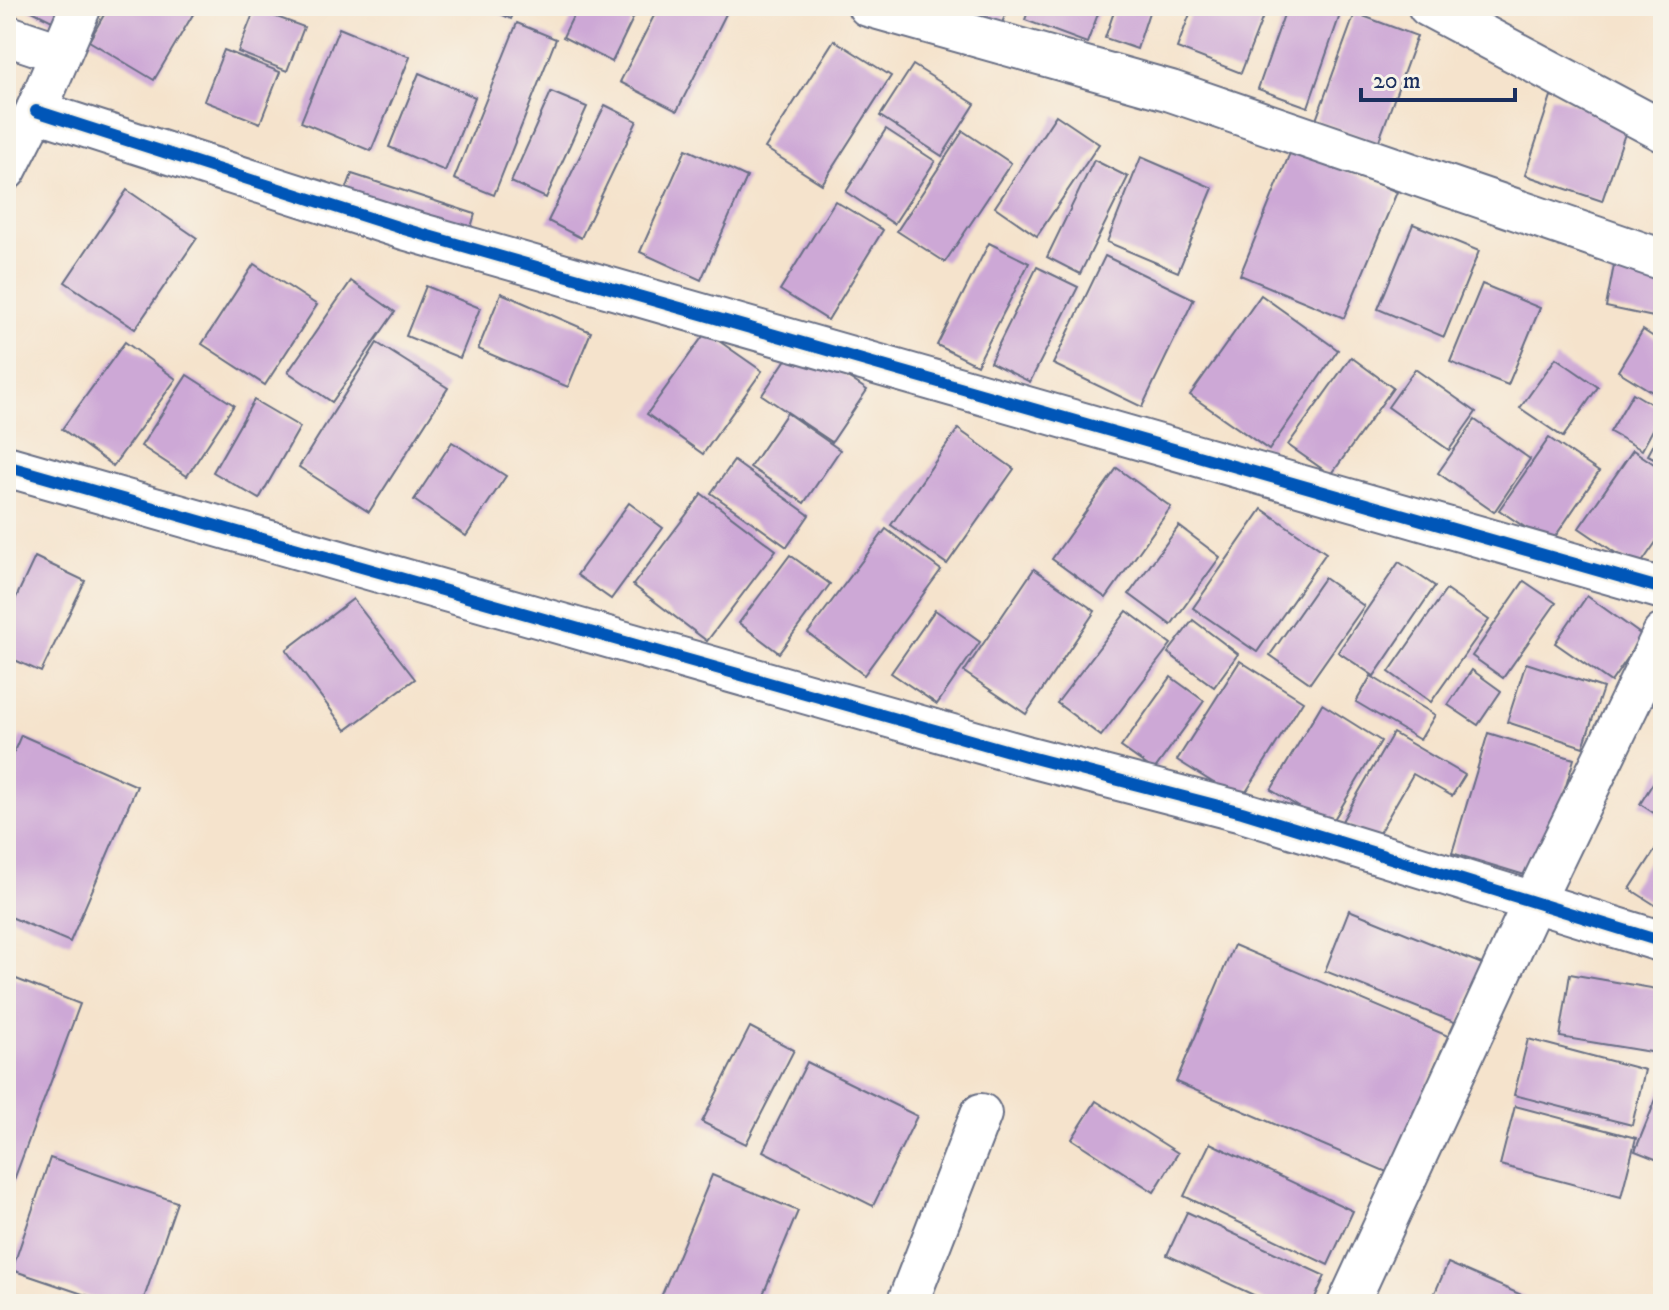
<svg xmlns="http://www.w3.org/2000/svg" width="1669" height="1310" font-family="'IM FELL DW Pica',serif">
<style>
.building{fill:#cda8d6}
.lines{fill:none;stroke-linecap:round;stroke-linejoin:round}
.minor-casing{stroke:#676e84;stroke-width:44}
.minor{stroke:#fff;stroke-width:40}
.cycleway-casing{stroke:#f7f3e8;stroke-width:17}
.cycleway{stroke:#0057b8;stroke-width:12}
</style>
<rect width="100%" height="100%" fill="#f7f3e8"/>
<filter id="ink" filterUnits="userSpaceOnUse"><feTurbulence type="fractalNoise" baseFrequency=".0125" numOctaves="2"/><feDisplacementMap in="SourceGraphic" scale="16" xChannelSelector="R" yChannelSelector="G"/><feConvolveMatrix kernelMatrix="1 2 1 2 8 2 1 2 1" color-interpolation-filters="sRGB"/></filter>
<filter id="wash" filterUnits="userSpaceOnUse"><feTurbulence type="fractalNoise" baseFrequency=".006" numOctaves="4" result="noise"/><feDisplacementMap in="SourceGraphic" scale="32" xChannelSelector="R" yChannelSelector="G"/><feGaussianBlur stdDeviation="1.8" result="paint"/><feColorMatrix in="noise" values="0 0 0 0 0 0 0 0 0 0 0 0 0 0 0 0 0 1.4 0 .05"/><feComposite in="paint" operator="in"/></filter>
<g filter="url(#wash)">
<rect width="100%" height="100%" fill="#f5e3cc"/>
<g id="blocks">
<g class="building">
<path d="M22,6h39l-7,16z"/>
<path d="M109,6h89l-44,74 -65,-39z"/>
<path d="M484,6h33l-6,13z"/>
<path d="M578,6h61l-27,56 -49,-25z"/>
<path d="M659,6h71l-53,105 -57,-29z"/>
<path d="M957,6h52l-7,17z"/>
<path d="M1030,6h71l-14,37 -62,-23z"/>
<path d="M1116,6h35l-14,43 -32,-11z"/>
<path d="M1193,6h74l-26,67 -64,-25z"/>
<path d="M1287,6h56l-35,101 -50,-18z"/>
<path d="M255,9l49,18 -17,44 -49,-19z"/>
<path d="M1355,13l62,23 -39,107 -62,-23z"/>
<path d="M517,23l39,16 -62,156 -40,-16z"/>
<path d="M339,28l71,29 -39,94 -70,-29z"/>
<path d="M834,40l57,36 -69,108 -57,-36z"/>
<path d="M224,50l56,22 -20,51 -56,-22z"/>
<path d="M913,65l62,39 -33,52 -62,-40z"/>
<path d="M419,73l56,24 -30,74 -56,-24z"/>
<path d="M551,92l36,15 -41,91 -35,-16z"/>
<path d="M1551,96l78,26 -27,79 -77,-26z"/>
<path d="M605,105l32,16 -56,117 -33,-17z"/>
<path d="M1056,115l43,29 -62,92 -42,-29z"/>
<path d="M886,129l49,32 -41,63 -48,-32z"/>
<path d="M963,131l48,32 -66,99 -48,-31z"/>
<path d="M1292,148l105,44 -53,126 -104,-43z"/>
<path d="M686,149l61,28 -46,103 -61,-28z"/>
<path d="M1141,157l72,31 -35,84 -71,-30z"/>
<path d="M1094,160l34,17 -48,97 -33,-17z"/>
<path d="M352,174l123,40 -6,20 -124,-41z"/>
<path d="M127,190l70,48 -62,91 -70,-47z"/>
<path d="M835,201l48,29 -55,90 -48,-30z"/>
<path d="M1413,224l66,27 -35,86 -66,-28z"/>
<path d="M989,243l40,20 -52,102 -40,-20z"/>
<path d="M1105,256l89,43 -52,108 -89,-43z"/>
<path d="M254,264l63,41 -52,80 -63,-41z"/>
<path d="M1614,265l49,11v43l-57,-12z"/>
<path d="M1037,267l41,20 -48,95 -40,-20z"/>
<path d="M351,281l44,31 -63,90 -44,-30z"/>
<path d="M1482,284l58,24 -32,77 -58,-23z"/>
<path d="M426,286l54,22 -20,50 -54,-22z"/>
<path d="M501,293l90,39 -23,55 -90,-38z"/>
<path d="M1261,295l77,55 -69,100 -79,-55z"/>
<path d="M1643,330l20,13v46l-4,7 -41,-25z"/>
<path d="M706,332l56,39 -59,83 -56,-40z"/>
<path d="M125,342l51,37 -63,87 -51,-37z"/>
<path d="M377,343l71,45 -79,124 -70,-45z"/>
<path d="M797,343l70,47 -35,52 -70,-47z"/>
<path d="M1351,357l42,31 -62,87 -43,-30z"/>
<path d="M1556,358l42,29 -35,50 -43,-29z"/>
<path d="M1415,369l61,43 -27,38 -61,-43z"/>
<path d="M187,375l47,30 -47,71 -46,-30z"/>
<path d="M1633,393l30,18 -21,39 -32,-18z"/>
<path d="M254,400l46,27 -41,72 -46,-27z"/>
<path d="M787,413l53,37 -36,53 -54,-36z"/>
<path d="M1475,420l55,39 -36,53 -56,-39z"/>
<path d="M1663,427v36l-15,-8z"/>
<path d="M958,429l56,40 -67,95 -56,-39z"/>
<path d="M1549,438l50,34 -49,72 -51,-34z"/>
<path d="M452,442l54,34 -40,60 -52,-36z"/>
<path d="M1633,450l30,20v62l-25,36 -59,-40z"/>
<path d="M734,461l75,54 -22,32 -76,-54z"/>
<path d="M1117,468l54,39 -65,91 -54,-39z"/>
<path d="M702,494l74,56 -69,91 -74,-56z"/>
<path d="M629,503l34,25 -52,71 -34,-24z"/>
<path d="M1262,509l64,44 -69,99 -64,-44z"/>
<path d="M1179,526l41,31 -49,68 -42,-31z"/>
<path d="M886,529l55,41 -77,105 -56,-42z"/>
<path d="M790,555l40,29 -51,69 -40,-30z"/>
<path d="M35,557l50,24 -44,91 -35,-16v-37z"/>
<path d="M1399,562l36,24 -61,90 -36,-24z"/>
<path d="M1034,569l61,42 -69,103 -62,-42z"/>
<path d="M1324,578l40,28 -54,77 -40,-28z"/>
<path d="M1524,581l32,22 -53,75 -31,-22z"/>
<path d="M1446,590l43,30 -58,82 -42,-30z"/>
<path d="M1587,596l56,40 -32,46 -56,-39z"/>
<path d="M353,599l62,80 -69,51 -60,-80z"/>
<path d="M935,610l45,32 -43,62 -46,-31z"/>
<path d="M1127,611l44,33 -70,92 -44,-33z"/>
<path d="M1193,620l45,34 -24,33 -46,-34z"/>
<path d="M1240,661l63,40 -62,99 -64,-40z"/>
<path d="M1526,663l77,25 -20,59 -76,-25z"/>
<path d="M1472,670l29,21 -23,34 -30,-20z"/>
<path d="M1371,676l64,39 -15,25 -64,-38z"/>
<path d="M1171,677l33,24 -50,69 -33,-23z"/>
<path d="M1322,704l59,37 -51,85 -59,-36z"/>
<path d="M1393,733l72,42 -13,21 -39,-22 -38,66 -33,-19z"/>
<path d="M1488,733l86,26 -36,120 -86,-26z"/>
<path d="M21,735l116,51 -67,156 -64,-27v-145z"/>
<path d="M1663,767v52l-23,-15z"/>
<path d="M1663,838v72l-33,-21z"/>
<path d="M1349,910l133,54 -23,60 -134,-53z"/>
<path d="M1234,945l214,91 -59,137 -213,-91z"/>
<path d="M1570,974l93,16v64l-103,-17z"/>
<path d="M6,975l74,29 -74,197z"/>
<path d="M750,1027l44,23 -48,94 -44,-22z"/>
<path d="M1528,1039l117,31 -13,55 -118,-30z"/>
<path d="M807,1062l110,54 -44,90 -110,-55z"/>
<path d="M1663,1082v80l-28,-11z"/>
<path d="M1096,1101l82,52 -24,39 -82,-53z"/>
<path d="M1515,1106l121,32 -15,59 -121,-32z"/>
<path d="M1210,1143l143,68 -25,54 -144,-69z"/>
<path d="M50,1158l127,44 -35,102h-30l-100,-34z"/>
<path d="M712,1175l86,36 -39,93h-101z"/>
<path d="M1187,1212l138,64 -13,28h-39l-106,-49z"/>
<path d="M1448,1263l94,41h-112z"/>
</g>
</g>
</g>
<g filter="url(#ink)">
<use href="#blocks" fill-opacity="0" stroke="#676e84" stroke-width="2"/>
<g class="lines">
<g class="minor-casing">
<g id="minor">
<path d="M868,6l303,85 492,169"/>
<path d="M1428,6l235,125"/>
<path d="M6,35l54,18"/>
<path d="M36,111l368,118 1259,360"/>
<path d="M6,170l30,-59 45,-105"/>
<path d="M6,466l1020,290 216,56 421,130"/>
<path d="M907,1304l74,-190"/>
<path d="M1348,1304l185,-401 130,-269"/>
</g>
</g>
<use href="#minor" class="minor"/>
<g class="cycleway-casing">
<g id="cycleway">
<path d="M36,111l368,118 1259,360"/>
<path d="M6,466l1020,290 216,56 421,130"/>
</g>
</g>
<use href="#cycleway" class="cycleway"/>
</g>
</g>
<rect width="1669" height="1310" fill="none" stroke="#f7f3e8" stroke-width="32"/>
<path d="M1361 88v12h154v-12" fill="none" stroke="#1b2f5e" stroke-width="4"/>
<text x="1373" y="88" font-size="24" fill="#1b2f5e" stroke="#f7f3e8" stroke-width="6" paint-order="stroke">20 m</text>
</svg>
